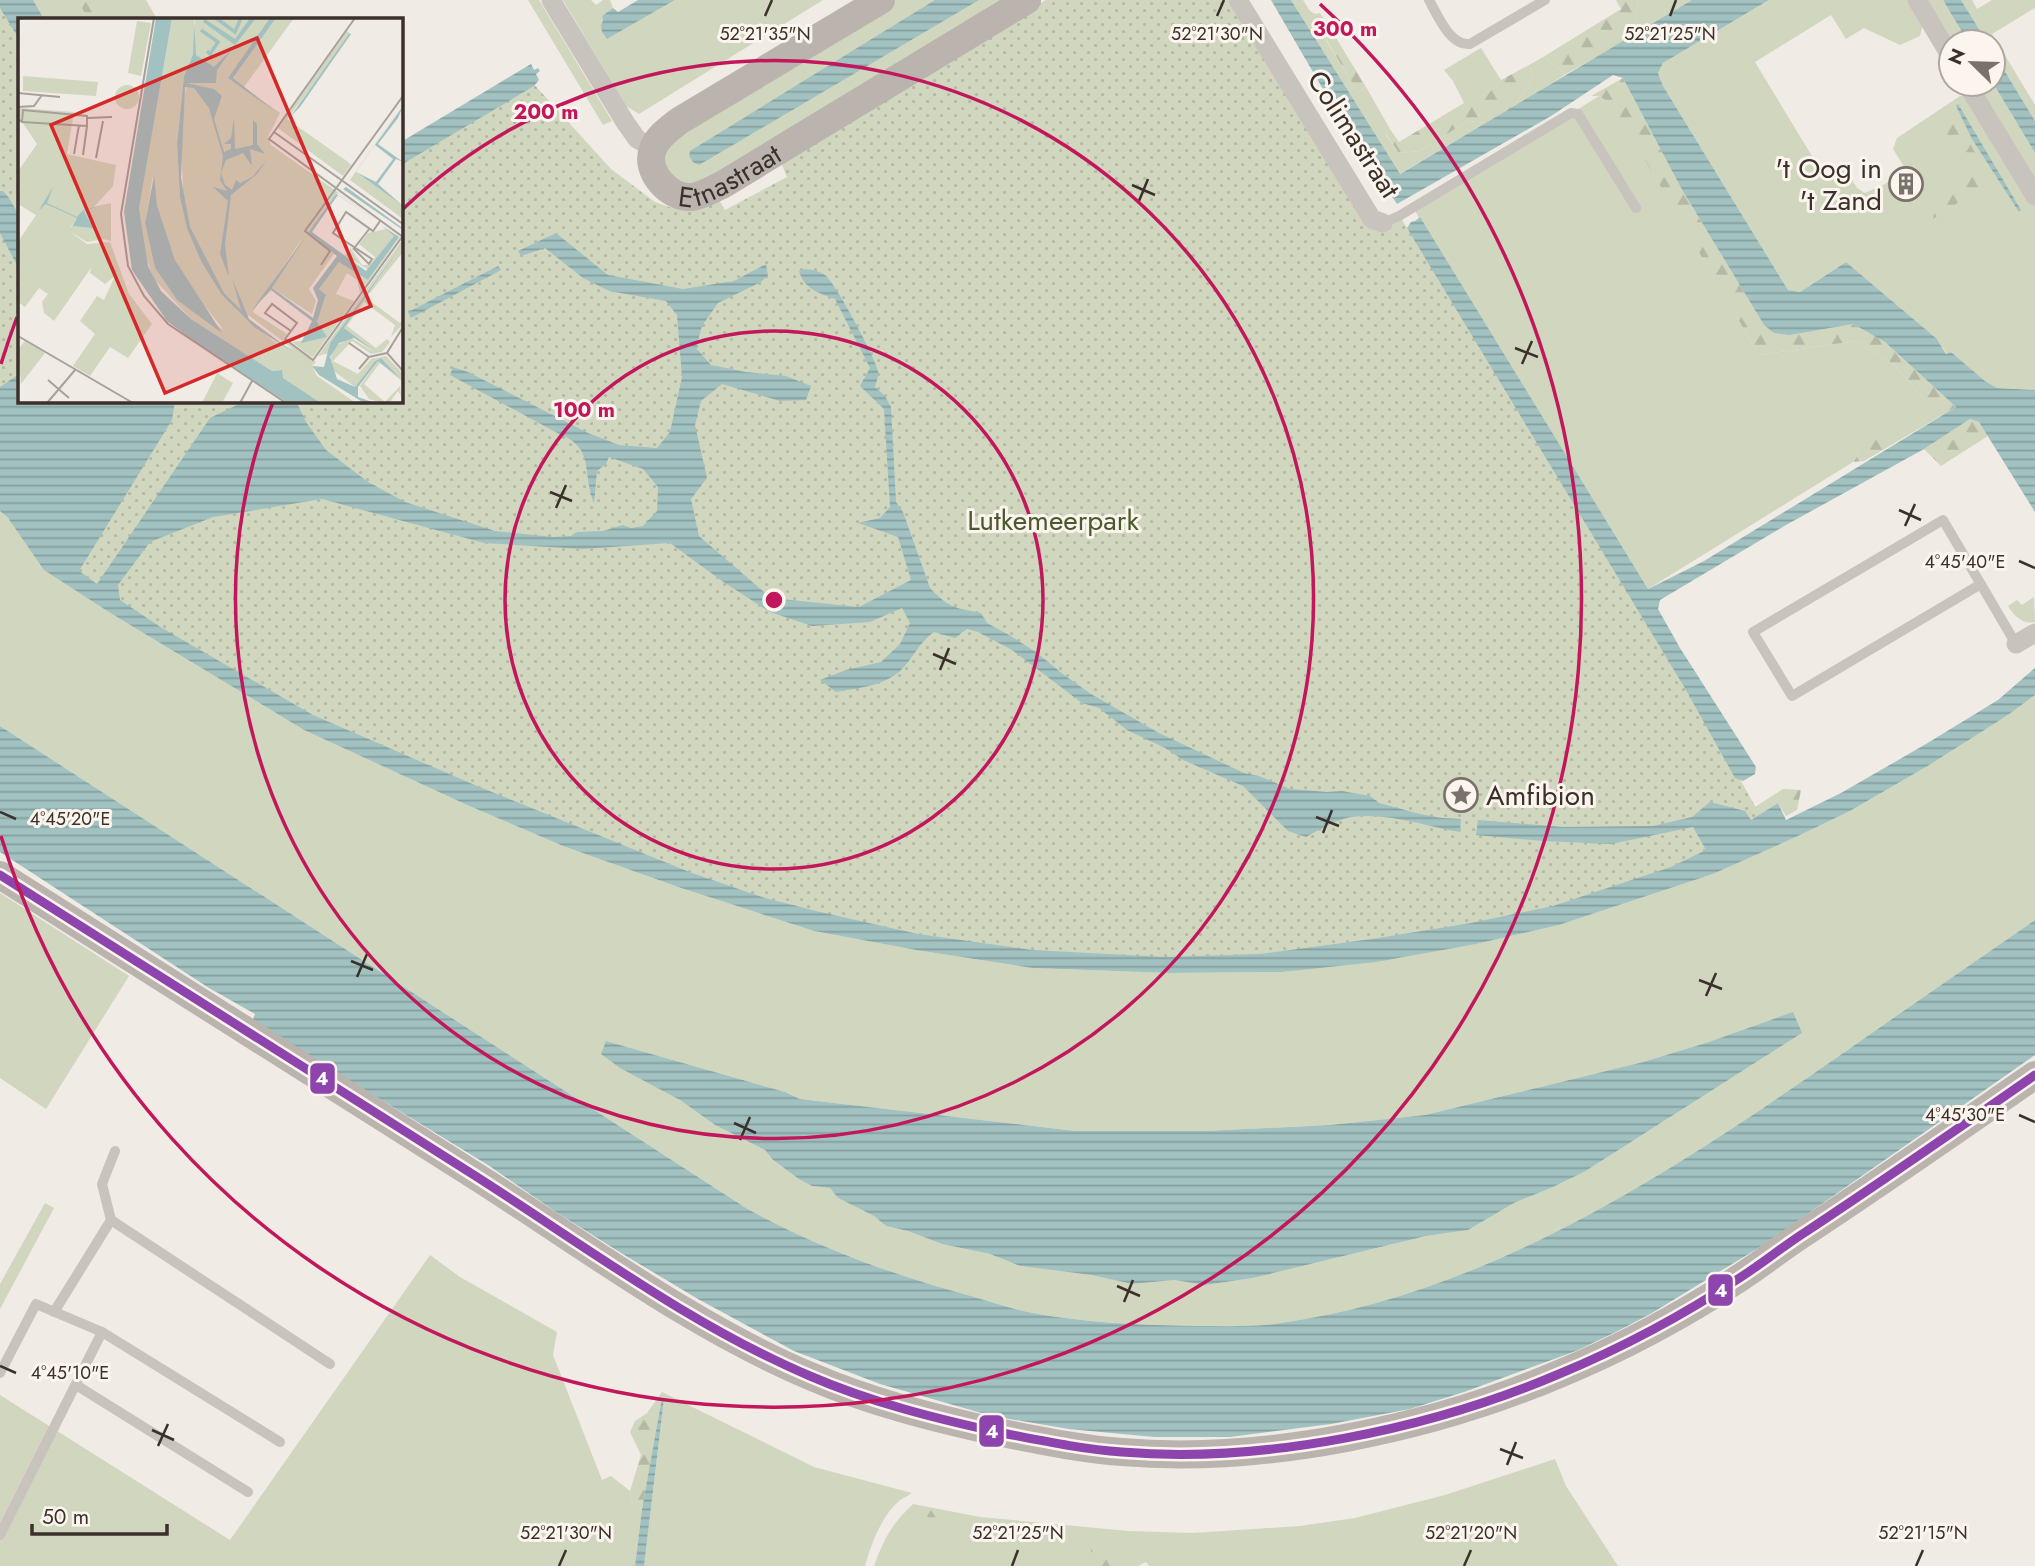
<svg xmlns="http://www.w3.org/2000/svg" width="2035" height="1566" font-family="Jost,sans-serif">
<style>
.green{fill:#d1d6bf;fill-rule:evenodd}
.forest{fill:url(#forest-firs)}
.park{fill:url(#park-dots)}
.water{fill:url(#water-rules)}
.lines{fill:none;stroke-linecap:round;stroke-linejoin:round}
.lane{stroke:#c9c3be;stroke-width:10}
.street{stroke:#c9c3be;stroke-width:19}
.secondary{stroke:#bab3ae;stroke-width:28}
.bus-1-casing{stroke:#fbf5ee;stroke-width:14}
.bus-1{stroke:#8e44ad;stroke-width:9}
.ticks{fill:none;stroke:#3b302b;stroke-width:2.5}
.ring{fill:none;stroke:#c2185b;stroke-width:3.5}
.labels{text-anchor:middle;stroke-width:6;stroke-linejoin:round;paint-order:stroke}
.street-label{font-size:28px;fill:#3b302b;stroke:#fbf5ee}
.poi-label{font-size:28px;fill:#3b302b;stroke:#fbf5ee;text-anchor:end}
.park-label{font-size:28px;fill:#4a5a2e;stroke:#fbf5ee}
.inset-river{fill:none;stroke:#a1c2c1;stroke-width:3.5}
.inset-road{fill:none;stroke:#a8a09b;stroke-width:2}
.view{fill:#d62828;fill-opacity:0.15;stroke:#d62828;stroke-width:3.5}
.inset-edge{fill:none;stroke:#3b302b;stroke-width:3.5}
.ticks-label{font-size:18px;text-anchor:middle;fill:#3b302b;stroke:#fbf5ee;stroke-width:6;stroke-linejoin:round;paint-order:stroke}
.centre{fill:#c2185b;stroke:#fbf5ee;stroke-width:3.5}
.ring-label{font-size:21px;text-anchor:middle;font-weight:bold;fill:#c2185b;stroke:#fbf5ee;stroke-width:6;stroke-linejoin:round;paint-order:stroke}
.line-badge{stroke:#fbf5ee;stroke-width:2.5}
.badge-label{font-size:19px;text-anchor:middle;font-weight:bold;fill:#fff}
</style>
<defs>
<pattern id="forest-firs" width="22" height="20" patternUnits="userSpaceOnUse" patternTransform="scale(1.75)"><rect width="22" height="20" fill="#d1d6bf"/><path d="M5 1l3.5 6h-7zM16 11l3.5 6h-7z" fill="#b4b8a4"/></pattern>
<pattern id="park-dots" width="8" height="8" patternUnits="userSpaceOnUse" patternTransform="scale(1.75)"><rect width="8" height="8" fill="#d1d6bf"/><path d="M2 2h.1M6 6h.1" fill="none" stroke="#b4b8a4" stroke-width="1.8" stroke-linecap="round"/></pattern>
<pattern id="water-rules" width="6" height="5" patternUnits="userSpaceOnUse" patternTransform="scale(1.75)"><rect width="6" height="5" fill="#a1c2c1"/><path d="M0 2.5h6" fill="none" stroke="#849e9d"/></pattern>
</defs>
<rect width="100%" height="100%" fill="#f0ebe5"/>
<g class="green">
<path d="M33,0h113l11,19h-113z"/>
<path d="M528,0h11l73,121 -9,4z"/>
<path d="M563,0h28l5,5 7,-5h7l3,8 -11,8 5,23 68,-39h148l-184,114 -13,-8z"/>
<path d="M890,0h126l-302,183 -34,3 -18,-23 3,-22z"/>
<path d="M1291,0h12l7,11 5,3 5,-1 10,15 -10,2 38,63 8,-6 24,42 -4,6 13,18 21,-2 48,-30 18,2 -87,51z"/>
<path d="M1638,0h54l-58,36z"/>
<path d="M1769,0h143l12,20 -4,16 -20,9 -36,-17 -18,11 -15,-24 -76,47 69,114 19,-11 14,23 8,5 18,-8 24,-14 -14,-22 4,-11 63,-42 8,-2 67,109v187l-38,-2 -12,-7 -34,-29 -4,2 -10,-15 -91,-77 -46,30 -12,-2 -125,-204 -5,-13 5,-10z"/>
<path d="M1925,0h18l25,42h-17z"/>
<path d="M1961,0h11l5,9 15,-9h43v8l-43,26 43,71v16l-42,-69v-10h-6z"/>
<path d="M1481,48l20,32 -14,15 -12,3 -18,-23 -4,6 -9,-11z"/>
<path d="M1543,57l23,17 -52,33 20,-32 -5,-10z"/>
<path d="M1993,83l42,70v28l-59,-97z"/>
<path d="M1599,96l14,8 146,251 97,-14 38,24 32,36v18l-34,21 -15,-23 -24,45 -205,127 -233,-378z"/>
<path d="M0,511l112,103 192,116 163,75 96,41 118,42 133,43 102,19 116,18 137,5 113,-1 194,-28 83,-19 154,-51 83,-37 54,-26 81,-47 77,-49 27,-20v225c-67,46 -133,92 -199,138 -170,118 -352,238 -562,266 -25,3 -52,2 -78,2 -54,-1 -110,-3 -163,-13 -21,-4 -42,-11 -62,-17 -78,-21 -155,-49 -225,-88l-746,-482zM1802,1033l-218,139 -31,15 -39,16 -46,27 -42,6 -173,42 -48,7 -31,-5 -42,4 -41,-9 -71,-9 -30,-12 -48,-10 -34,-13 -22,-5 -12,-10 -36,-18 -8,-10 -18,-2 -40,-27 -7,-9 -50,-25 -35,-25 -74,-59 179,51 15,7 276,32h129l125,-6 95,-10 218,-53 66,-20z"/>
<path d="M2034,597l1,25c-12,3 -21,-6 -27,-16l9,-6 5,5z"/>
<path d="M0,893l129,83 -83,133 -46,-31z"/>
<path d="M45,1203l9,5 -54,101v-25z"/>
<path d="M430,1255l30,22 97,55 -4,23 49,125 9,-4 19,15 3,15 9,3 -7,57h-635v-171l230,145z"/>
<path d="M662,1392l152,75 98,26c-4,3 -10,5 -14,9 -17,15 -27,43 -33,64h-221l20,-167 -2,-1 -3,20 -12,-5z"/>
<path d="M1555,1459l11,27 52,80h-469l-3,-4 -8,4h-264c10,-28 18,-42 39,-62l67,13 148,14 65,2 107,-7 55,-8 90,-23z"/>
</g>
<g class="forest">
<path d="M78,0h23l4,13 5,6h-22z"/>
<path d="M1616,0h22l-4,36 -68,38 -23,-17 78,-48z"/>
<path d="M1330,28l36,59 -8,6 -38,-64z"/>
<path d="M1529,65l5,10 -20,32 -28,16 -18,-2 -48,30 -21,2 -13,-19 4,-5 9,13 65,-39 -11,-22 4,-7 18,23 12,-2 14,-15z"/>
<path d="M1623,78l58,110 83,137 5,4 84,-5 32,18 71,65 -92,54 -11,1 24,-46 16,23 33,-20v-18l-32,-36 -38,-24 -97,14 -146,-250 -14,-9h-8z"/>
<path d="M1956,119l35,62 -58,38 2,-8 33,-32 -31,-58z"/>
<path d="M1970,419l9,3 9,14 -47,30 -17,-17z"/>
<path d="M1783,789l18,1 -4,20 -11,6 -8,-13 -19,12 -4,-8z"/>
<path d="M647,1413l12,5 -17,91 -9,-3 -3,-15 11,-36 -11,-23 5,-11z"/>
<path d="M923,1510h8l35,56h-9z"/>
<path d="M1093,1534l19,32h-11l-9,-9 -3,-19z"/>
</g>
<path class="park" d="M0,0l19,19v382h382v-243l129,-78 81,89 44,33 14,5 28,1 22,-8 6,10 62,-33 -8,-19 267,-158h188l135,225 32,-7 242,389 125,222 -74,41 -147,47 -299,47 -204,-6 -145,-23 -237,-65 -373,-159 -186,-114 -103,-95z"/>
<g class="water">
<path d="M0,0h33l11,19h-25v20l-19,-31z"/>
<path d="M638,0h37l-68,39 -5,-7 -1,-7 2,-4 -1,-5 11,-8 5,4z"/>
<path d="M935,0h44l-280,165 -6,-3 -4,-6 1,-5z"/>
<path d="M1271,0h20l109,174 292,-174h77l-106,63 -5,10 5,13 125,204 12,2 46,-30 91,77 9,15 5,-2 34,29 12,7 38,2v122l-56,-90 -9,-3 -46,30 -138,76 -126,75 -2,9 22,39 76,119 -1,7 -12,7 -8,-3 -49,-88 -279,-462 4,-6 4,-1 5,-4 228,372 56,-28 252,-154 -71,-65 -32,-18 -64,11 -15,-2 -10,-8 -83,-137 -58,-110 -10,-3 -62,41 -154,88 -56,-84z"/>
<path d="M1943,0h18l26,42h-19z"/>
<path d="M1993,52l42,69v32l-42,-70z"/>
<path d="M531,64l3,6 4,-2 2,3 -4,3 3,6 -5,6 -133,79v-23z"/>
<path d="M1958,104l63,106 -2,2 -47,-73 -16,-33z"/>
<path d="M0,191h3l6,7 10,17v54l-19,-36z"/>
<path d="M556,233l52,42 75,14 51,-8 32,-17 2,11 -7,7 -43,21 -16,23 -6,22 15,17 35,7 40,4 25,10 -5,14 -26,1 -58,-17 -21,17 -6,24 12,53 -16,21 8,37 72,62 88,9 52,-27 -13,-43 -40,-14 22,-5 10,-11 -6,-98 -24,-23 10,-18 -35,-69c-16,-6 -31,-10 -36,-28 8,-4 18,-1 26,4 10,7 50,82 53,96 1,5 -2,11 -3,16l10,9 6,11 5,95 7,10 27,76c19,20 25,20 51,25l6,10 22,12 27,17 28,23 27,19 68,39 85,40 15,3 31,13 37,3 15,-1 28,5 9,7 41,11 22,4 19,1 -1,13c-35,-6 -73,-20 -109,-15 -16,3 -32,13 -45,20l-18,-6 -45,-45 -60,-26 -18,-12 -38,-18 -28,-22 -17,-5 -70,-53 -34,-18 -11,-3 -12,9 -21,-6c-15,10 -21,27 -34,39 -17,15 -42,17 -64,21l-16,-12 26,-10 35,-8 19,-18 10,-21 -8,-15 -32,14 -58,4 -42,-14 -48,-31 -52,-38 -88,6 -98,-6 -162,-44 -109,18 -63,25 -32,43 2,15 42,28 151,87 164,71 215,87 73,25 51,13 102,23 114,16 133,7 95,-3 112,-15 99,-16 82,-17 118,-39 35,-17 -13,-23 -82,17 -68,-3 -67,-6 2,-15 85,7 90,-1 39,-9 18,-15 35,9 6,9 27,-17 8,17 55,-27 85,-49 72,-44 37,-32v27l-27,20 -77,49 -81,47 -54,26 -83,37 -154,51 -83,19 -100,18 -94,10 -113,1 -137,-5 -116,-18 -102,-19 -133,-43 -118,-42 -96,-41 -163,-75 -192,-116 -68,-44 -36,-52 -8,-7v-124l19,-13v27h156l-3,19 -93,151 18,13 113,-166 35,-17h51l10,21 20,28 42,32 37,20 90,29 58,6 18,-1 6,-4 26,-1 20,-6 8,3 12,-2 14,-15 1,-24 -15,-18 -34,-12 -3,7 -9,7 -3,32c-12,-28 1,-55 -33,-68l-111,-60 3,-8 15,5 120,61 31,12 38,3 13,-16 12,-55 -5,-62 -11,-14 -57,-10 -26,-13 -38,-30 -24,8 -3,-5z"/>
<path d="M498,266l3,4 -90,48 -3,-6z"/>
<path d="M0,726l746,482c70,39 147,67 225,88 20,6 41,13 62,17 53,10 109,12 163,13 26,0 53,1 78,-2 210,-28 392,-148 562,-266 66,-46 132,-92 199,-138v135l-275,192 -108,66 -36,19 -40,19 -109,40 -57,18 -79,15 -101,13h-76l-85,-8 -77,-13 -112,-32 -86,-33 -96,-52 -77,-46 -65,-41 -68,-47 -236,-144 3,-7 -46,-26 -209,-136z"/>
<path d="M1793,1012l9,21 -218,139 -31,15 -39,16 -46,27 -42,6 -173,42 -48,7 -31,-5 -42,4 -41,-9 -71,-9 -30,-12 -48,-10 -34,-13 -22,-5 -12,-10 -36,-18 -8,-10 -18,-2 -13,-7 -27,-20 -7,-9 -50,-25 -35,-25 -60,-32 -19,-14 5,-13 179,51 15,7 276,32h129l125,-6 95,-10 218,-53 66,-20z"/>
<path d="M662,1398l2,1 -20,167h-9l7,-57z"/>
</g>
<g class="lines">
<g class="lane">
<path d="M1429,0c9,16 21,46 41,44l75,-44"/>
<path d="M1383,223l16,-7 172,-103 7,1 58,94"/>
<path d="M1981,584l-189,112 -39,-64 190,-112 73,124"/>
<path d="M111,1220l219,144"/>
<path d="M54,1312l57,-92 -9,-36 13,-33"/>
<path d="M102,1332l178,110"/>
<path d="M0,1373l36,-69 66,28 -102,203"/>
<path d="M76,1385l172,107"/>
</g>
<g class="street">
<path d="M551,0l74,122 12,17 16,9"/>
<path d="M1238,0l134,219 11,4"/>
<path d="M1917,0l34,57"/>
<path d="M1967,84l68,112"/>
<path d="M2016,644l19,-11"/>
</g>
<g class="secondary">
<path id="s1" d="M881,0l-202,121c-9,7 -22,16 -26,28 -9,22 16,50 39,48 9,-1 21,-8 30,-12l305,-185"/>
<path d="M0,875c155,99 311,196 466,295 111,70 223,155 344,206 60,26 124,42 187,56 42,8 83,17 125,20 141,12 308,-23 437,-78 63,-26 126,-60 182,-97 23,-15 44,-32 66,-46 77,-51 152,-103 228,-156"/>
</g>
<g class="bus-1-casing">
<path id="bus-1" d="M0,875c155,99 311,196 466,295 111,70 223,155 344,206 60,26 124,42 187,56 42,8 83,17 125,20 141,12 308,-23 437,-78 63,-26 126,-60 182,-97 23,-15 44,-32 66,-46 77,-51 152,-103 228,-156"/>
</g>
<use href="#bus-1" class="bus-1"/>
</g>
<path class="ticks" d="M765,16l7,-16M1217,16l7,-16M1670,16l6,-16M1132,185l23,10M1139,201l9,-22M1515,348l23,9M1522,364l10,-23M550,492l22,9M556,508l10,-23M1899,510l22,10M1905,526l10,-22M2019,561l16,7M933,654l23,10M940,670l9,-22M0,812l16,7M1316,817l23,9M1323,833l9,-23M351,961l22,9M357,977l10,-23M1699,980l23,9M1706,996l10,-23M2019,1115l16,7M734,1123l22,10M740,1140l10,-23M1117,1286l23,10M1124,1302l9,-22M0,1366l16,7M152,1430l22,10M158,1446l10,-22M1500,1449l23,9M1507,1465l9,-23M559,1566l7,-16M1012,1566l6,-16M1464,1566l7,-16M1916,1566l7,-16"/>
<g class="ring">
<circle cx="774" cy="600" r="269"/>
<path d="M403 209A539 539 0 1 1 273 402"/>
<path d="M1 364A808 808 0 0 1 17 317M1320 4A808 808 0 1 1 1 836"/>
</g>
<defs>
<g id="building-ring" transform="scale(1.75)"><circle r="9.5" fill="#fbf5ee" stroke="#7a716c" stroke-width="1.5"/><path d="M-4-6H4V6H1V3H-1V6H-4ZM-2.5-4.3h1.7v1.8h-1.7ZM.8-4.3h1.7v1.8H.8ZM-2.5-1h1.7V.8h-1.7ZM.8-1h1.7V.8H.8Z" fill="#7a716c"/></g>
<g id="sight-ring" transform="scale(1.75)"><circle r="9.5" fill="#fbf5ee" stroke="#7a716c" stroke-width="1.5"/><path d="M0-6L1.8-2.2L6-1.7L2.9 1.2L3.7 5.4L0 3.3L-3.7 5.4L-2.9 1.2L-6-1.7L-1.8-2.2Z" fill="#7a716c"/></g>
</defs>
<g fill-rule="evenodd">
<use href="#building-ring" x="1906" y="184"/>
<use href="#sight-ring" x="1461" y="795"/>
</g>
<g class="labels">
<g class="street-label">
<text transform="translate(1354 134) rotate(57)" y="10">Colimastraat</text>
<text dy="10" stroke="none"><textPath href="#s1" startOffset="388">Etnastraat</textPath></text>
</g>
<g class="poi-label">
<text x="1882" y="178">'t Oog in<tspan x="1882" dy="32">'t Zand</tspan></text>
<text x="1486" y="805" text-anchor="start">Amfibion</text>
</g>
<g class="park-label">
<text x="1053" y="530">Lutkemeerpark</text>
</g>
</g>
<g transform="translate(18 18)">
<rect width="385" height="385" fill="#f0ebe5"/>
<path d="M154,0h22l-1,36 -9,22 -7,68 3,53 21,64 37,51 37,30 18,7 -46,-35 -18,-238 51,37 -12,24 3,8 106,75 -39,-27 -30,40 29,23 -3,-2 -25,35 7,12 -4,13 -40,-26 34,-55 -53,79 34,22 -4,5 33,23 -4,4 5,10 39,27h-35l-39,-25v-8l-10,1 -81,-52 -37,-40 -12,-32 -3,-38zM135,158l4,29 18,55 15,28 34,42 -47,-30 -22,-32 -10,-45zM258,0h18l-50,69 -11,-9zM119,3l14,2 -10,53 -13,-3zM329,13l4,3 -64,85 61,43 3,3 -8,11 -65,-48zM5,58l75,6 -2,14 -73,-5zM97 79a12 12 0 1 1 24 0a12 12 0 1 1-24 0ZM385,85l-47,69 47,34v13l-53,-39zM2,90l54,4 -7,42 49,11 -3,21 -19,21 -11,3 -13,18 18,-9 -4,-8 27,-8v38l-8,-2 -16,3 -18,-11 18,13 23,-2 19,52 23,30 -24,34 -18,-11 -20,29 -17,-10 22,-32 -15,-13 17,-25 7,4 11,-24 -10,8 -15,-11 1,-5 -37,53 -10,-8 -2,-11 6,-8 -9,-6 -14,19 -7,-5v-60l18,-27 -18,-11v-33l19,-27 -19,-28zM364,206l18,13 -40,56 -3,-13 -10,-7 -11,21 18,7 -41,56 -3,-1 -18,-14 34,-5 -9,-15 9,-26 -7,-7 21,-29 29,19 30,-42zM368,211l8,7 -25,34 -25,-15 6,-2v-6l12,18h8l5,-8 -16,-13 9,-11zM385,221v13l-37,46 34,25 3,-3v4l-12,13 4,-12 -31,-23 -17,24 29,22 11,-9 3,3 -8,10 -11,2 -19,-13 -19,20 25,13 13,-15 15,-3 17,18v8l-23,-19 -16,21 21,18 15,-16 1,10 -3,-5 -9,12h-6l-14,-4 -9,-13 18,-25h3l21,19 -21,-22 -6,3 -20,26 -25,-19 3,-7 -4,2 6,-17 16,-8 24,14 -31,-24 57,-84 -71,99 -1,10 -11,3zM7,323l20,12 -24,31 -3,-35zM199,355l16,10 -11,20h-20z" fill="#d1d6bf" fill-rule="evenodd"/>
<path d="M270,0l-39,56h-5l38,-55z" fill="#d1d6bf"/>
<path d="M177,0h78l-43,59 46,35 -9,23 3,10 63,46 -86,126 -24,-24 -23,-37 -16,-47 -4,-93 15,-71z" fill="#d1d6bf"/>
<path d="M138,0h16l-33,191 9,57 13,25 30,28 81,52 10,-1 1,8 38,25h-33l-97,-64 -24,-18 -35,-51 -8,-58zM176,0l2,37 18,12 18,-18 -15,21 -1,13h-30l28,6 8,7 -8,23 10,33 7,-3v-5h-7l7,-6 3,-20 1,31 18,-4v-25l4,4v20l8,10 -15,-5 2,17 -9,-13 -17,7 -5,13 4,12 7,5 4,-10 4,3 12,-6 15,-17 -10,14 -26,21 -6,50 4,32 -9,-23 8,-53 -15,-14 14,4 -7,-11 3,-24 -14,-48 -15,-20 -9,-1 -4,91 9,49 34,66 17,17 -9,-32 17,41 44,33 -39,-25 -32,-32 -21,-34 -14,-33 -7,-31 -3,-53 7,-68 9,-22zM232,0h6l-21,27 -32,-23 2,-3 30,20zM252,0h6l-43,60 44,35 -49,-35zM333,16l-51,73 -10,10 59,-83zM385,88l-5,12 5,4 -5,-4 -20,26 25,18 -7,-3 -18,25 25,22 -47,-34 20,10 17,-23 -18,-14zM136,158l3,29 18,55 47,73 -45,-33 -22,-32 -10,-45zM35,169l-6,16 30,14 6,-7 27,-7 -26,8 9,17 -20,-2 -3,4 7,-12 -31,-14 -7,6zM328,169l55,40 2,3 -60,-41zM318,176l40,27 -38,-26 -26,37 54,39 28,-35 -12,-10 17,11 -31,43 -29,-18 -20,27 7,6 -9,27 10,15 -26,6 11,-22 -41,-31 -19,20 54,-74 -34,52 41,30 5,-18 -5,-12 24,-32 -29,-23zM384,226l-58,84 32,24 -22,-14 -15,5 -9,14 7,22 18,8 20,-26 6,-3 20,21 -23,-18 -20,26v10l17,6h-11l-45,-28 -7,-9 12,1 6,-24z" fill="#a1c2c1"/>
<path class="inset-river" d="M198,0l19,14 6,-14M183,12l17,12 -8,12 -3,-3"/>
<path class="inset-road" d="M136,0l-33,196 7,52 16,30 24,28 118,79M337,0l-86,121 134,98M0,75l42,4M0,89l16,-1 8,-11M69,100l25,-1M0,101l4,3 65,4v-10l-64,-6 -1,12M256,114l129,92M56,136l5,-29M65,137l4,-29M78,140l7,-37M337,229l15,-19M335,230l16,16 3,-5 -39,-26 13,-21 27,19 7,-10M303,247l9,-14 -25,-20 98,-135M385,309l-16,26 16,18M273,313l-26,-18 7,-9 25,19 -12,16 28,21 89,-123M0,318l115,67M331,325l20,14M341,351l10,-12 18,-4M30,362l21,18M29,385l28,-33M222,385l12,-22"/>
<path class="view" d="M239,20l114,268 -206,87 -114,-268z"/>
<rect width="385" height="385" class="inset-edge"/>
</g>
<g class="ticks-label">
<text x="765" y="40">52°21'35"N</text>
<text x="1217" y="40">52°21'30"N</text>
<text x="1670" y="40">52°21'25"N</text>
<text x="1965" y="568">4°45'40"E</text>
<text x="70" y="825">4°45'20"E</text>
<text x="1965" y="1121">4°45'30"E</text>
<text x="70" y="1379">4°45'10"E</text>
<text x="566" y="1539">52°21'30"N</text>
<text x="1018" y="1539">52°21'25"N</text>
<text x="1471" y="1539">52°21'20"N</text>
<text x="1923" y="1539">52°21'15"N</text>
</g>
<circle cx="774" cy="600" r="10" class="centre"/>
<g class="ring-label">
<text x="1345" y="36">300 m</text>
<text x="546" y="119">200 m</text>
<text x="584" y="417">100 m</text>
</g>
<g class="line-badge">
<rect x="309" y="1062" width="27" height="33" rx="7" fill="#8e44ad"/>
<rect x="1707" y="1273" width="27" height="34" rx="7" fill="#8e44ad"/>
<rect x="978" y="1414" width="27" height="34" rx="7" fill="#8e44ad"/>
</g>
<g class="badge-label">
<text x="322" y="1085">4</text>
<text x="1721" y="1297">4</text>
<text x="992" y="1438">4</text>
</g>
<g transform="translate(1972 63) rotate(293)"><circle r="33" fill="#fbf5ee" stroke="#aea6a0" stroke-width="2"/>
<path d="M0-5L12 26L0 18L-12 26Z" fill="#7a716c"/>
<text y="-10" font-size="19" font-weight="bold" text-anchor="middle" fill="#3b302b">N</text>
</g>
<path d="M32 1524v10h135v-10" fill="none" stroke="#3b302b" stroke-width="3.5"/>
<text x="42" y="1524" font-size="21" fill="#3b302b" stroke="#fbf5ee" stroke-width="5" paint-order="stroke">50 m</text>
</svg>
